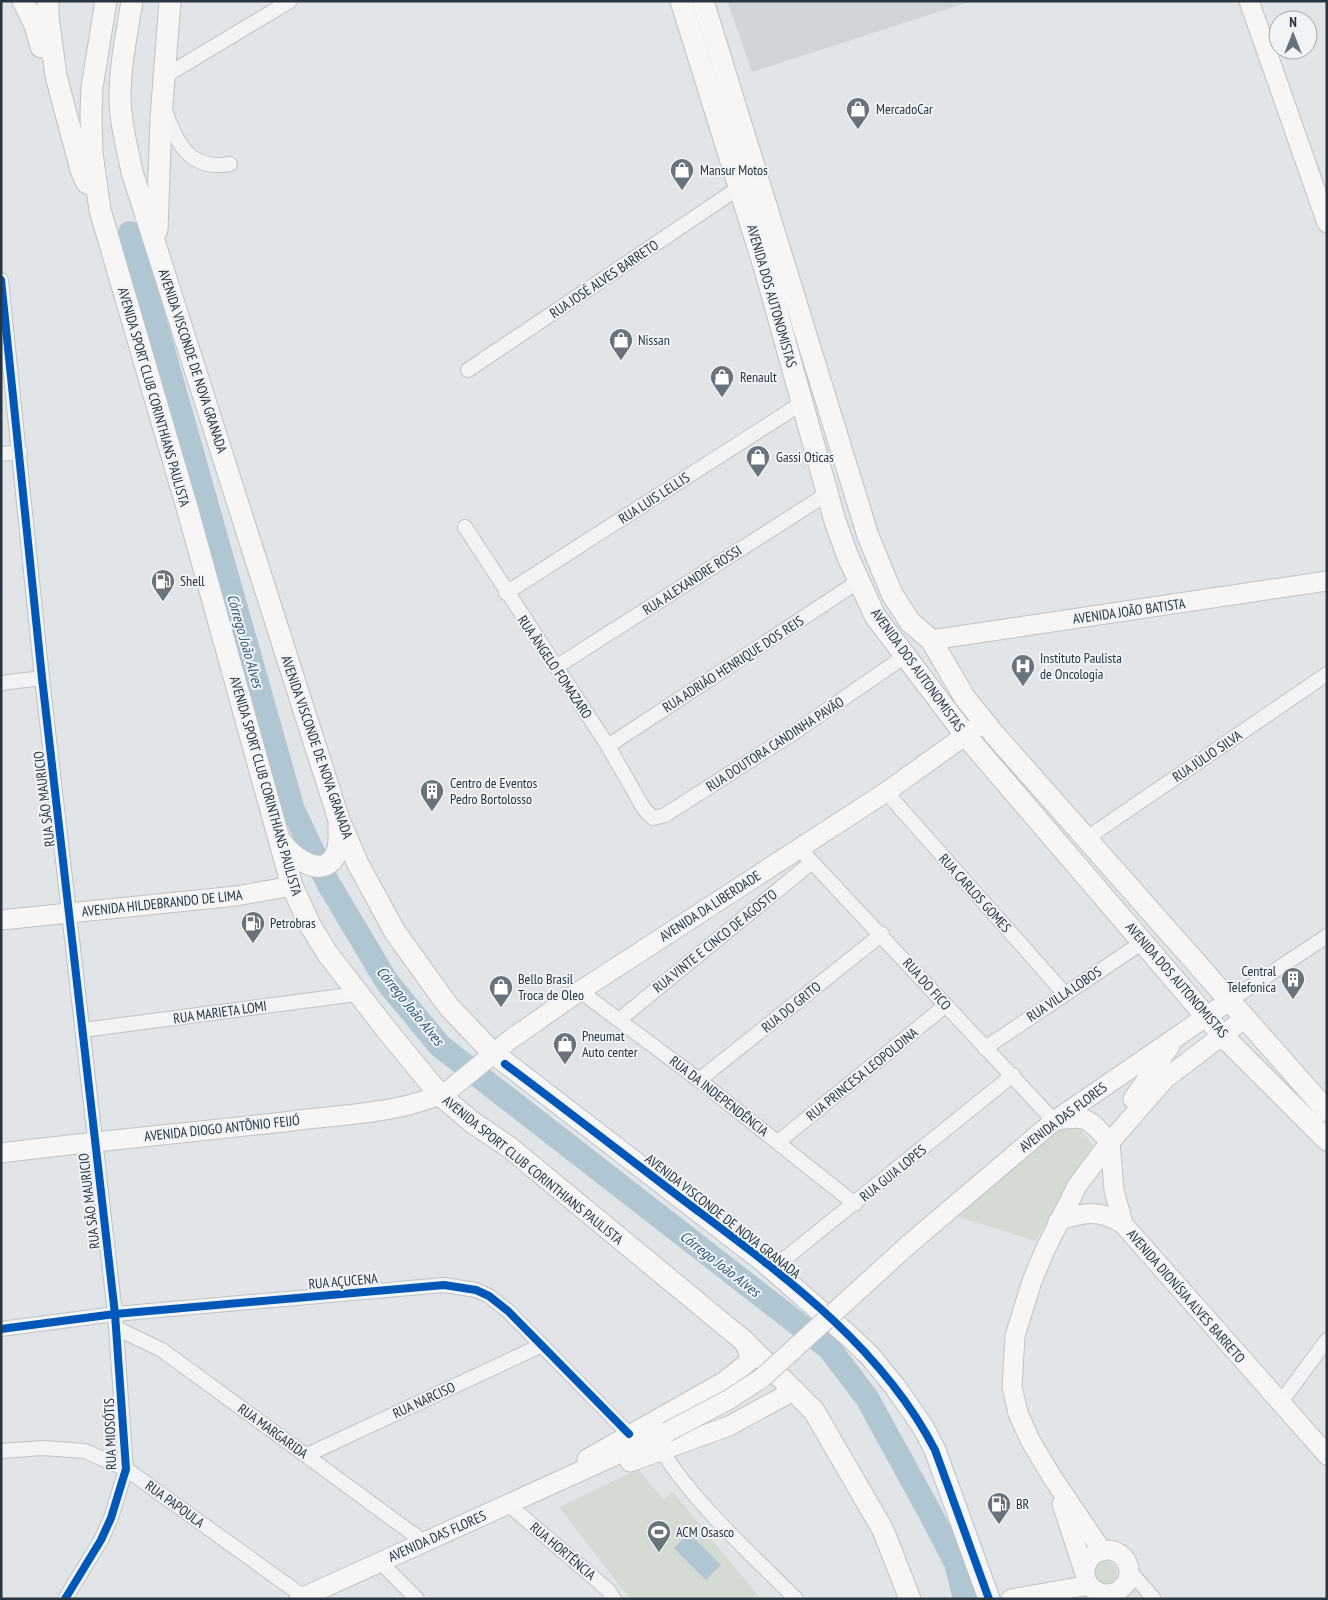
<svg xmlns="http://www.w3.org/2000/svg" width="1328" height="1600" font-family="'PT Sans Narrow',sans-serif">
<style>
.built{fill:#d0d5da}
.green{fill:#d4dbd2}
.water{fill:#b0c6d3}
.lines{fill:none;stroke-linecap:round;stroke-linejoin:round}
.river{stroke:#b0c6d3;stroke-width:24}
.street-casing{stroke:#c0c3c5;stroke-width:16}
.secondary-casing{stroke:#c0c3c5;stroke-width:21}
.primary-casing{stroke:#bec2c5;stroke-width:23}
.street{stroke:#f1f3f4;stroke-width:14}
.secondary{stroke:#f6f6f6;stroke-width:19}
.primary{stroke:#f6f6f6;stroke-width:21}
.secondary-bridge-casing{stroke:#c0c3c5;stroke-width:21;stroke-linecap:butt}
.secondary-bridge{stroke:#f6f6f6;stroke-width:19}
.cycleway-casing{stroke:#f0f4f7;stroke-width:11}
.cycleway{stroke:#0057b8;stroke-width:8}
.labels{text-anchor:middle;stroke-width:4;stroke-linejoin:round;paint-order:stroke}
.poi-label{font-size:14px;fill:#283541;stroke:#f0f4f7;text-anchor:start}
.street-label{font-size:14px;fill:#283541;stroke:#f0f4f7}
.water-label{font-size:15px;font-style:italic;fill:#325a76;stroke:#f0f4f7}
</style>
<rect width="100%" height="100%" fill="#e2e5e7"/>
<path class="built" d="M727,1h245l-220,71z"/>
<g class="green">
<path d="M1059,1125l22,4 13,18 -59,94 -79,-25z"/>
<path d="M638,1469l25,30 10,-7 88,107h-131l-71,-92z"/>
<circle cx="1104" cy="1573" r="13"/>
</g>
<path class="water" d="M689,1533l32,32 -15,15 -32,-32z"/>
<g class="lines">
<path class="river" d="M130,233l163,577 35,73 59,99 53,64 389,302 38,50 63,115 26,50 9,36"/>
<g class="street-casing">
<g id="street">
<path d="M165,76l125,-75"/>
<path d="M165,111c12,33 25,60 65,53"/>
<path d="M1,280l41,398 73,636 11,155 -15,49 -10,22 -36,59"/>
<path d="M468,370l272,-183"/>
<path d="M1,454l19,-2"/>
<path d="M465,527l143,219 36,63 9,9 12,-3 130,-83 110,-76"/>
<path d="M506,593l296,-190"/>
<path d="M556,667l271,-173"/>
<path d="M1,683l41,-5"/>
<path d="M608,746l251,-165"/>
<path d="M886,792l178,201"/>
<path d="M1087,838l240,-164"/>
<path d="M799,848l255,273"/>
<path d="M580,991l119,89 156,124"/>
<path d="M1229,1001l98,-65"/>
<path d="M619,1020l193,-158"/>
<path d="M83,1030l274,-36"/>
<path d="M985,1048l158,-106"/>
<path d="M699,1080l183,-146"/>
<path d="M778,1142l167,-136"/>
<path d="M772,1269l241,-194"/>
<path d="M116,1328l46,22 262,192"/>
<path d="M1,1329l114,-15 329,-29 32,5 13,6 19,15 121,123"/>
<path d="M1280,1403l47,-63"/>
<path d="M661,1450c36,56 88,102 135,149"/>
<path d="M1,1451l42,-3 42,3 41,18 178,128"/>
<path d="M307,1455l235,-110"/>
<path d="M509,1505l99,85 6,9"/>
<path d="M380,1562l37,37"/>
<path d="M1129,1570l25,29"/>
</g>
</g>
<g class="secondary-casing">
<g id="secondary">
<path d="M1249,1l78,222"/>
<path d="M931,640l396,-59"/>
<path d="M1,920l235,-24 56,-10"/>
<path d="M1133,1099l37,-53"/>
<path d="M1056,1120c33,-5 32,-1 54,22"/>
<path d="M1110,1142l4,48 9,34 204,231"/>
<path d="M1,1153c97,-12 194,-21 291,-32 52,-7 109,-7 156,-30l63,-52 69,-48 306,-199 91,-65"/>
<path d="M1058,1221c25,-9 42,-12 65,3"/>
<path d="M907,1246l147,-125 175,-120"/>
<path d="M587,1459l138,-78 22,-18 3,-6 -6,-16"/>
<path d="M630,1462l99,-36 66,-36"/>
<path d="M1062,1504l22,67"/>
<circle cx="1107" cy="1572" r="22"/>
<path d="M1102,1551l-50,-74 -22,-37 -12,-27 -6,-26 3,-51 17,-55 13,-31 32,-64 33,-44 55,-63 79,-60"/>
<path d="M299,1599l368,-167"/>
<path d="M1011,1599l78,-14"/>
</g>
</g>
<g class="primary-casing">
<g id="primary">
<path d="M23,1l12,24 6,22"/>
<path d="M48,1v15l8,60 25,94 6,13"/>
<path d="M106,1l-14,86 -1,26 1,40 8,57 88,301 104,375 18,39 17,28 62,80 51,62 32,27 37,25 235,194 70,70 69,119 27,69"/>
<path d="M132,1c-5,32 -12,63 -12,96 0,25 7,50 12,75l207,648 19,44 37,68 54,75 44,46 270,208 86,75 21,20 26,32 27,39 12,23 54,149"/>
<path d="M681,1l85,272 69,248 13,36 27,59 91,120 256,299 105,105"/>
<path d="M703,1l165,535 24,58 18,28 21,18 34,58 29,36 333,377"/>
<path d="M157,230l4,-112 9,-117"/>
<path d="M282,843c12,15 42,39 55,9 3,-8 2,-19 2,-28"/>
</g>
</g>
<use href="#street" class="street"/>
<use href="#secondary" class="secondary"/>
<use href="#primary" class="primary"/>
<g class="secondary-bridge-casing">
<path id="secondary-bridge" d="M667,1432l61,-32 34,-22 145,-132"/>
</g>
<use href="#secondary-bridge" class="secondary-bridge"/>
<g class="cycleway-casing">
<g id="cycleway">
<path d="M1,280l41,398 73,636 11,155 -15,49 -10,22 -36,59"/>
<path d="M505,1064c59,44 118,90 177,135 94,71 198,144 253,251l54,149"/>
<path d="M1,1329l114,-15 329,-29 32,5 13,6 19,15 121,123"/>
</g>
</g>
<use href="#cycleway" class="cycleway"/>
</g>
<defs>
<g id="shop-pin" transform="scale(1.25)"><path d="M0 17L-7.5 6A9.5 9.5 0 1 1 7.5 6Z" fill="#69737b" stroke="#f0f4f7"/><path d="M-5-2.5h2.3a2.7 3.5 0 0 1 5.4 0H5L5.5 6h-11ZM-1.5-2.5h3a1.5 2.3 0 0 0-3 0Z" fill="#fff"/></g>
<g id="fuel-pin" transform="scale(1.25)"><path d="M0 17L-7.5 6A9.5 9.5 0 1 1 7.5 6Z" fill="#69737b" stroke="#f0f4f7"/><path d="M-5.5-6h7V0h2V4h1.3V-2.5L3-4.5l.8-.8L6-3V5H2.5V1h-1V6h-7ZM-4.2-4.7v3.2H.2V-4.7Z" fill="#fff"/></g>
<g id="hospital-pin" transform="scale(1.25)"><path d="M0 17L-7.5 6A9.5 9.5 0 1 1 7.5 6Z" fill="#69737b" stroke="#f0f4f7"/><path d="M-5-5h3v3.5h4V-5h3V5h-3V1.5h-4V5h-3Z" fill="#fff"/></g>
<g id="building-pin" transform="scale(1.25)"><path d="M0 17L-7.5 6A9.5 9.5 0 1 1 7.5 6Z" fill="#69737b" stroke="#f0f4f7"/><path d="M-4-6H4V6H1V3H-1V6H-4ZM-2.5-4.3h1.7v1.8h-1.7ZM.8-4.3h1.7v1.8H.8ZM-2.5-1h1.7V.8h-1.7ZM.8-1h1.7V.8H.8Z" fill="#fff"/></g>
<g id="stadium-pin" transform="scale(1.25)"><path d="M0 17L-7.5 6A9.5 9.5 0 1 1 7.5 6Z" fill="#69737b" stroke="#f0f4f7"/><path d="M0-5a6.5 5 0 1 0 0 10a6.5 5 0 1 0 0-10ZM-3.5-1.8h7v3.6h-7Z" fill="#fff"/></g>
</defs>
<g fill-rule="evenodd">
<use href="#shop-pin" x="858" y="109"/>
<use href="#shop-pin" x="682" y="170"/>
<use href="#shop-pin" x="621" y="340"/>
<use href="#shop-pin" x="722" y="377"/>
<use href="#shop-pin" x="758" y="457"/>
<use href="#fuel-pin" x="163" y="581"/>
<use href="#hospital-pin" x="1023" y="666"/>
<use href="#building-pin" x="432" y="791"/>
<use href="#fuel-pin" x="253" y="923"/>
<use href="#building-pin" x="1293" y="979"/>
<use href="#shop-pin" x="501" y="987"/>
<use href="#shop-pin" x="565" y="1044"/>
<use href="#fuel-pin" x="999" y="1504"/>
<use href="#stadium-pin" x="659" y="1532"/>
</g>
<g class="labels">
<g class="poi-label">
<text x="876" y="114">MercadoCar</text>
<text x="700" y="175">Mansur Motos</text>
<text x="638" y="345">Nissan</text>
<text x="740" y="382">Renault</text>
<text x="776" y="462">Gassi Oticas</text>
<text x="180" y="586">Shell</text>
<text x="1040" y="663">Instituto Paulista<tspan x="1040" dy="16">de Oncologia</tspan></text>
<text x="450" y="788">Centro de Eventos<tspan x="450" dy="16">Pedro Bortolosso</tspan></text>
<text x="270" y="928">Petrobras</text>
<text x="1276" y="976" text-anchor="end">Central<tspan x="1276" dy="16">Telefonica</tspan></text>
<text x="518" y="984">Bello Brasil<tspan x="518" dy="16">Troca de Oleo</tspan></text>
<text x="582" y="1041">Pneumat<tspan x="582" dy="16">Auto center</tspan></text>
<text x="1016" y="1509">BR</text>
<text x="676" y="1537">ACM Osasco</text>
</g>
<g class="street-label">
<text transform="translate(604 279) rotate(-34)" y="5">RUA JOSÉ ALVES BARRETO</text>
<text transform="translate(772 296) rotate(74)" y="5">AVENIDA DOS AUTONOMISTAS</text>
<text transform="translate(193 361) rotate(72)" y="5">AVENIDA VISCONDE DE NOVA GRANADA</text>
<text transform="translate(154 397) rotate(74)" y="5">AVENIDA SPORT CLUB CORINTHIANS PAULISTA</text>
<text transform="translate(654 498) rotate(-33)" y="5">RUA LUIS LELLIS</text>
<text transform="translate(692 580) rotate(-33)" y="5">RUA ALEXANDRE ROSSI</text>
<text transform="translate(1129 611) rotate(-8)" y="5">AVENIDA JOÃO BATISTA</text>
<text transform="translate(733 664) rotate(-33)" y="5">RUA ADRIÃO HENRIQUE DOS REIS</text>
<text transform="translate(555 667) rotate(56)" y="5">RUA ÂNGELO FOMAZARO</text>
<text transform="translate(918 670) rotate(54)" y="5">AVENIDA DOS AUTONOMISTAS</text>
<text transform="translate(775 744) rotate(-33)" y="5">RUA DOUTORA CANDINHA PAVÃO</text>
<text transform="translate(317 747) rotate(71)" y="5">AVENIDA VISCONDE DE NOVA GRANADA</text>
<text transform="translate(1207 756) rotate(-34)" y="5">RUA JÚLIO SILVA</text>
<text transform="translate(266 786) rotate(74)" y="5">AVENIDA SPORT CLUB CORINTHIANS PAULISTA</text>
<text transform="translate(44 799) rotate(-97)" y="5">RUA SÃO MAURICIO</text>
<text transform="translate(975 893) rotate(48)" y="5">RUA CARLOS GOMES</text>
<text transform="translate(162 903) rotate(-6)" y="5">AVENIDA HILDEBRANDO DE LIMA</text>
<text transform="translate(710 906) rotate(-33)" y="5">AVENIDA DA LIBERDADE</text>
<text transform="translate(715 941) rotate(-39)" y="5">RUA VINTE E CINCO DE AGOSTO</text>
<text transform="translate(1177 980) rotate(49)" y="5">AVENIDA DOS AUTONOMISTAS</text>
<text transform="translate(927 984) rotate(48)" y="5">RUA DO FICO</text>
<text transform="translate(1064 994) rotate(-34)" y="5">RUA VILLA LOBOS</text>
<text transform="translate(791 1007) rotate(-39)" y="5">RUA DO GRITO</text>
<text transform="translate(220 1012) rotate(-8)" y="5">RUA MARIETA LOMI</text>
<text transform="translate(862 1074) rotate(-39)" y="5">RUA PRINCESA LEOPOLDINA</text>
<text transform="translate(719 1096) rotate(38)" y="5">RUA DA INDEPENDÊNCIA</text>
<text transform="translate(1063 1117) rotate(-37)" y="5">AVENIDA DAS FLORES</text>
<text transform="translate(222 1128) rotate(-6)" y="5">AVENIDA DIOGO ANTÔNIO FEIJÓ</text>
<text transform="translate(533 1170) rotate(39)" y="5">AVENIDA SPORT CLUB CORINTHIANS PAULISTA</text>
<text transform="translate(893 1173) rotate(-39)" y="5">RUA GUIA LOPES</text>
<text transform="translate(89 1201) rotate(-97)" y="5">RUA SÃO MAURICIO</text>
<text transform="translate(723 1216) rotate(38)" y="5">AVENIDA VISCONDE DE NOVA GRANADA</text>
<text transform="translate(343 1281) rotate(-5)" y="5">RUA AÇUCENA</text>
<text transform="translate(1186 1296) rotate(49)" y="5">AVENIDA DIONÍSIA ALVES BARRETO</text>
<text transform="translate(424 1400) rotate(-25)" y="5">RUA NARCISO</text>
<text transform="translate(273 1431) rotate(36)" y="5">RUA MARGARIDA</text>
<text transform="translate(110 1434) rotate(-92)" y="5">RUA MIOSÓTIS</text>
<text transform="translate(175 1504) rotate(36)" y="5">RUA PAPOULA</text>
<text transform="translate(437 1536) rotate(-24)" y="5">AVENIDA DAS FLORES</text>
<text transform="translate(563 1551) rotate(40)" y="5">RUA HORTÊNCIA</text>
</g>
<g class="water-label">
<text transform="translate(245 641) rotate(74)" y="5">Córrego João Alves</text>
<text transform="translate(410 1006) rotate(51)" y="5">Córrego João Alves</text>
<text transform="translate(720 1264) rotate(38)" y="5">Córrego João Alves</text>
</g>
</g>
<rect width="1328" height="1600" fill="none" stroke="#283541" stroke-width="5"/>
<g transform="translate(1293 35)"><circle r="24" fill="#f0f4f7" stroke="#a0a8ae"/>
<path d="M0-4L9 19L0 12L-9 19Z" fill="#69737b"/>
<text y="-8" font-size="14" font-weight="bold" text-anchor="middle" fill="#283541">N</text>
</g>
</svg>
